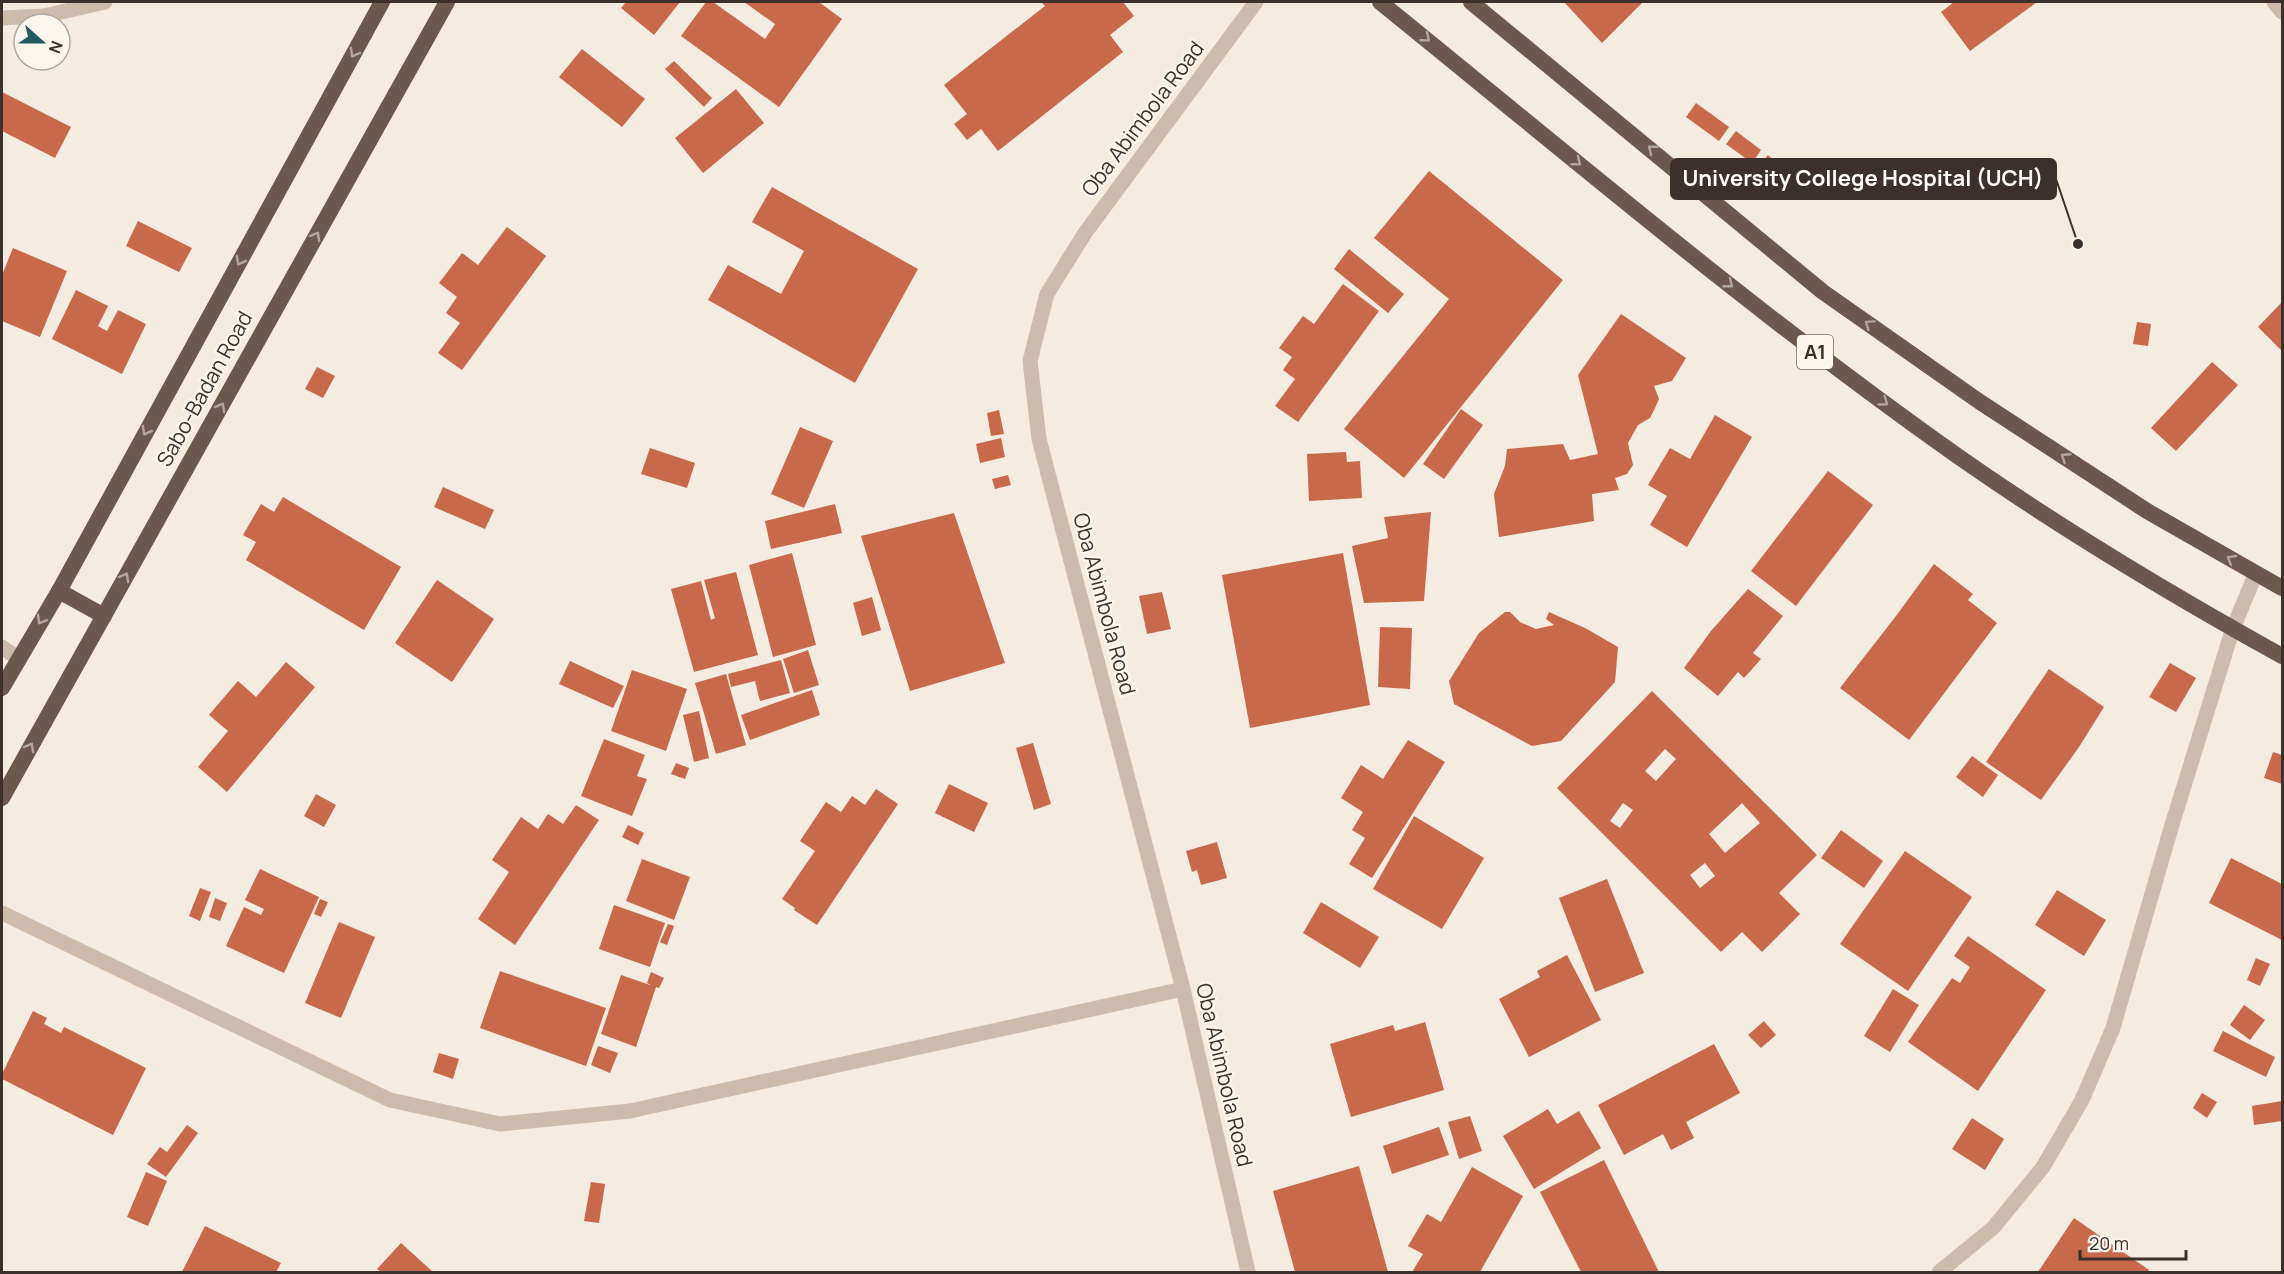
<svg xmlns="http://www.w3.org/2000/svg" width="2284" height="1274" font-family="Manrope,sans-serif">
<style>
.building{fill:#c8694b;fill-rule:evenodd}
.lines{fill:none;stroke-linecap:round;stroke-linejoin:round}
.service{stroke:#cdbbac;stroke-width:15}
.minor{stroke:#cdbbac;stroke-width:15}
.trunk{stroke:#6c584f;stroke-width:16}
.oneway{stroke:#b4a69e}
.labels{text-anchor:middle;stroke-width:5;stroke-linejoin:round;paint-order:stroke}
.shield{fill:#fbf5ee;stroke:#756b66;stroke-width:1.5}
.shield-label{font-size:20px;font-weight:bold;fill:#3b302b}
.street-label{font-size:21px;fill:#3b302b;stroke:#fbf5ee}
.leader{fill:none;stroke:#3b302b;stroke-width:2}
.callout-dot{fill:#3b302b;stroke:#fbf5ee;stroke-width:2}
.callout{fill:#3b302b;stroke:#3b302b;stroke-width:2}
.callout-label{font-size:22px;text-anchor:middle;font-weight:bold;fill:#fff}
</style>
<rect width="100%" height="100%" fill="#f4ebe1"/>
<g class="building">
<path d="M626,2h54l-26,33 -33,-27z"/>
<path d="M706,2h7l52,37 10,-15 -31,-22h75l23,17 -63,88 -98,-71z"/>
<path d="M1041,2h82l11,14 -24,19 13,17 -125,99 -17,-22 -14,11 -13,-16 13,-10 -23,-29 101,-79z"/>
<path d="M1564,2h79l-41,41z"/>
<path d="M1954,2h83l-67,49 -29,-39z"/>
<path d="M582,49l63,50 -23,28 -63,-50z"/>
<path d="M674,61l38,37 -8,9 -39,-38z"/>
<path d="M736,89l28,34 -61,50 -28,-35z"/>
<path d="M2,92l69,35 -16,31 -53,-27z"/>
<path d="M1696,103l33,24 -10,14 -33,-24z"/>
<path d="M1736,131l25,19 -9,13 -26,-19z"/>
<path d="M1768,155l28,25 -12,15 -29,-25z"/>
<path d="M1429,171l134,109 -159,198 -60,-49 105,-130 -75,-61z"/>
<path d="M772,187l146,82 -63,114 -147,-83 20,-35 53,29 23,-43 -52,-29z"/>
<path d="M138,221l54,27 -13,24 -53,-26z"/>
<path d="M507,227l39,29 -84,114 -24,-17 22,-30 -14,-10 11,-16 -18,-14 23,-30 16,12z"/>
<path d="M13,248l54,23 -27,66 -38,-16v-46z"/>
<path d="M1349,249l55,45 -16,19 -54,-44z"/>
<path d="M1343,284l36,27 -81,111 -23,-16 20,-27 -12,-9 9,-13 -13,-9 24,-32 11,8z"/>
<path d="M76,290l32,16 -10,20 9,5 11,-21 28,14 -24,50 -70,-35z"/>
<path d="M2282,302v49l-24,-24z"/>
<path d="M1621,314l65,44 -14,23 -18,5 5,13 -4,9 -5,10 -12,7 -10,18 5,22 -6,9 -12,4 4,12 -27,4 2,27 -95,16 -5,-43 11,-28 2,-17 56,-5 7,16 28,-6 -20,-79z"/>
<path d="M2137,322l14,2 -3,22 -15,-2z"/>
<path d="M2212,362l26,23 -62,66 -25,-23z"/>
<path d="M317,367l18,9 -12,22 -18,-9z"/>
<path d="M1461,409l22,16 -39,54 -21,-15z"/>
<path d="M999,410l5,24 -13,2 -4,-23z"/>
<path d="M1715,415l37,22 -65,110 -37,-22 17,-29 -19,-11 22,-37 20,11z"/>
<path d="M800,427l33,14 -29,67 -33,-14z"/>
<path d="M1001,438l4,19 -25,6 -4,-19z"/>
<path d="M650,448l45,15 -8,25 -46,-14z"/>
<path d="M1346,452l1,10 13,-1 2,37 -53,3 -2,-47z"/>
<path d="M1828,471l45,34 -77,101 -45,-35z"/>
<path d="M1008,475l3,10 -16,4 -3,-10z"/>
<path d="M443,487l51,23 -9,19 -51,-22z"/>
<path d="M283,497l118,70 -37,63 -118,-70 10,-18 -13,-7 18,-31 13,8z"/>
<path d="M835,504l7,29 -71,16 -6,-28z"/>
<path d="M1431,512l-7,89 -60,2 -12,-57 36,-8 -4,-21z"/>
<path d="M954,513l51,150 -95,28 -49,-155z"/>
<path d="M792,553l24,92 -43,12 -24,-92z"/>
<path d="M1343,553l27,152 -120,23 -28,-153z"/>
<path d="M1934,564l39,30 -5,6 29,23 -88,117 -69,-52 56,-72z"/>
<path d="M736,572l22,83 -64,17 -23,-83 30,-8 10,39 4,-2 -11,-38z"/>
<path d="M437,580l57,39 -42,63 -57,-39z"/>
<path d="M1748,589l35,27 -30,37 8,6 -17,19 -6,-6 -20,24 -34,-28 27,-37z"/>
<path d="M1162,592l9,37 -24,5 -8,-38z"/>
<path d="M872,597l9,33 -19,6 -9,-33z"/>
<path d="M1505,612h5l10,10 16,7 18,-4 -8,-6 3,-7 36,16 33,19 -3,35 -54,59 -29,5 -78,-42 -5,-23 30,-48z"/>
<path d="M1380,627l32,1 -2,61 -32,-2z"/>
<path d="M808,650l11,35 -25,8 -11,-34z"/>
<path d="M781,660l9,33 -30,8 -5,-20 -24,6 -3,-13z"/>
<path d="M570,661l54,25 -11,22 -54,-24z"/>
<path d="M286,662l29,25 -88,105 -29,-25 30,-36 -19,-16 29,-34 18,16z"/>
<path d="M2170,663l26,15 -20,34 -27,-15z"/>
<path d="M2049,669l55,38 -25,40 -38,53 -55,-38z"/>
<path d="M632,670l55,19 -21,62 -55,-20z"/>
<path d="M726,674l20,71 -30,9 -21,-71z"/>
<path d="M812,690l8,25 -70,25 -9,-25z"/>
<path d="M1652,691l165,164 -38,38 21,21 -38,38 -20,-20 -21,20 -164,-164zM1665,749l11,10 -20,22 -11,-10zM1623,803l10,7 -13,18 -10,-7zM1742,803l18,20 -35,30 -16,-19zM1705,863l10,13 -15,12 -10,-13z"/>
<path d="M699,711l10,47 -15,4 -11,-47z"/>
<path d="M604,739l41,16 -8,21 10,3 -15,37 -51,-20z"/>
<path d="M1408,740l37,22 -73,116 -23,-14 16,-26 -13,-8 11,-18 -22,-14 20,-33 22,14z"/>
<path d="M1033,743l18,61 -17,6 -18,-62z"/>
<path d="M2273,752l9,3v29l-18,-6z"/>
<path d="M1972,756l26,19 -15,22 -27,-20z"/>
<path d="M676,763l13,5 -4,11 -14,-5z"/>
<path d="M949,784l39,19 -14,29 -39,-19z"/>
<path d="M876,789l22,15 -81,121 -23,-15 1,-2 -13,-9 33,-48 -15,-10 26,-39 15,10 11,-16 13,9z"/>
<path d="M316,794l20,11 -12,22 -20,-11z"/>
<path d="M576,805l23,15 -84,125 -37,-26 31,-47 -17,-12 29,-43 17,12 10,-15 15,10z"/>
<path d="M1414,816l70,42 -42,71 -69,-40z"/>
<path d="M628,825l16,8 -6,12 -16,-8z"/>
<path d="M1841,830l42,31 -19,27 -43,-30z"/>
<path d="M1217,842l10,36 -26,7 -4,-15 -5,2 -6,-21z"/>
<path d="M1905,851l67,46 -64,94 -68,-47z"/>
<path d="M2231,858l51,26v56l-73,-37z"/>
<path d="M642,859l48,18 -16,43 -48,-19z"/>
<path d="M260,869l59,28 -35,76 -58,-27 18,-39 17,8 3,-6 -19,-9z"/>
<path d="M1607,879l37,94 -49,19 -36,-94z"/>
<path d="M200,888l11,4 -11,29 -11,-5z"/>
<path d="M2057,890l49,30 -22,36 -49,-31z"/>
<path d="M215,898l12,5 -7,18 -11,-4z"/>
<path d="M320,899l8,3 -7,15 -7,-3z"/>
<path d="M1321,902l58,35 -19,31 -57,-35z"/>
<path d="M614,905l51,18 -15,44 -51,-18z"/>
<path d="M339,922l36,15 -34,81 -36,-15z"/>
<path d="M668,924l6,2 -7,19 -7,-3z"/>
<path d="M1968,936l78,54 -68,101 -70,-49 44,-64 8,5 10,-16 -16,-11z"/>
<path d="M1567,955l34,65 -72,37 -30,-58 41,-22 -3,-6z"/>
<path d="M2256,958l14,6 -10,22 -13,-6z"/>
<path d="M500,971l106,37 -20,58 -106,-38z"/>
<path d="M651,972l13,6 -5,10 -3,-1 -20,60 -35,-13 20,-59 32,11 -6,-3z"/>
<path d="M1893,989l26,16 -29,47 -26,-16z"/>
<path d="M2244,1005l21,15 -15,20 -20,-15z"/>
<path d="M33,1011l14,7 -3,6 17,9 3,-6 82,41 -33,67 -111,-56v-5z"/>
<path d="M1764,1021l12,14 -15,13 -13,-13z"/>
<path d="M1425,1022l19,68 -93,27 -21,-73 63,-19 2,6z"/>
<path d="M2223,1031l52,26 -9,20 -53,-26z"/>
<path d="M1714,1044l26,49 -54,29 8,16 -23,12 -8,-16 -39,21 -26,-50z"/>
<path d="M598,1046l20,7 -8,20 -19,-8z"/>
<path d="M439,1053l20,6 -6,20 -20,-7z"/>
<path d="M2202,1093l15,9 -10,16 -14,-10z"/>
<path d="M2282,1101v20l-28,4 -2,-19z"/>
<path d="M1548,1109l9,15 22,-13 22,37 -67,41 -31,-53z"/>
<path d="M1470,1116l12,35 -23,8 -11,-37z"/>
<path d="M1972,1118l32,21 -19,31 -33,-21z"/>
<path d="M187,1125l11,8 -32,44 -19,-13 13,-17 7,5z"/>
<path d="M1439,1127l10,28 -57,19 -9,-28z"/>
<path d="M1604,1160l55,112h-78l-41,-80z"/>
<path d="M1359,1166l29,106h-93l-22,-81z"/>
<path d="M1472,1167l51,29 -43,76h-68l11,-18 -15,-8 19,-32 14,8z"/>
<path d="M146,1172l21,9 -19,45 -21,-9z"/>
<path d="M591,1182l14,2 -6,39 -15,-2z"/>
<path d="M2074,1218l75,52 -1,2h-110z"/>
<path d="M205,1226l76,37 -5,9h-94z"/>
<path d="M401,1243l32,29h-52l-4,-3z"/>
</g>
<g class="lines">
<path class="service" d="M2,18l42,-2 61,-14"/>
<g class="minor">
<path d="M2274,2l8,10"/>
<path d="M2,647l17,12"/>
<path d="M2,913l388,187 110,24 130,-13 553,-122"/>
<path d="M1248,1272l-65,-283 -144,-550 -9,-78 17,-67 38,-61 171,-231"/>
<path d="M1939,1272l54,-44 50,-61 39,-67 31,-72 58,-200 62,-200 23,-55"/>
</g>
<g class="trunk">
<path d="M1380,2c183,148 363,301 555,438 110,79 228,150 347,216"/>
<path d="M1471,2l352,290 157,110 167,109 135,77"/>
<path d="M59,591l45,25"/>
<path d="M2,688l57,-97 323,-589"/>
<path d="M2,798l445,-796"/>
</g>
</g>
<defs><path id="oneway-chevron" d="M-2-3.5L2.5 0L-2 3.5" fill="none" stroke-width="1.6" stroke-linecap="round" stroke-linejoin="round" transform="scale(1.5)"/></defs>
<g class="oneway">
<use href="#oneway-chevron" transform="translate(1426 38) rotate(39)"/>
<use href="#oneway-chevron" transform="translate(354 53) rotate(119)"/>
<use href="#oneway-chevron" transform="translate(1652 149) rotate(-141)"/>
<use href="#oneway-chevron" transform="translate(1577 162) rotate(39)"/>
<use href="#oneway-chevron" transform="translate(316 236) rotate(-61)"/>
<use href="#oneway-chevron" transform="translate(240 261) rotate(119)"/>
<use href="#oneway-chevron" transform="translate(1729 284) rotate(38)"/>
<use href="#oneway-chevron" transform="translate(1869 324) rotate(-145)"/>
<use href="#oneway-chevron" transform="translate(1884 402) rotate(36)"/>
<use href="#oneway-chevron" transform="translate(221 407) rotate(-61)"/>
<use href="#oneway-chevron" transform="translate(146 431) rotate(119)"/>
<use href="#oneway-chevron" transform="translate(2065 457) rotate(-147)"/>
<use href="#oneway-chevron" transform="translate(2231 559) rotate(-150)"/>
<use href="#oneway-chevron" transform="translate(125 577) rotate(-61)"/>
<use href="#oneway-chevron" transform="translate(41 620) rotate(121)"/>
<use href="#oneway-chevron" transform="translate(30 747) rotate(-61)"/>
</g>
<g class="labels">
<rect class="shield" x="1797" y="335" width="36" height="34" rx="4.5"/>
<g class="shield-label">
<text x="1815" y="359">A1</text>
</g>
<g class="street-label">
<text transform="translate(1143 119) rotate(-53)" y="7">Oba Abimbola Road</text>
<text transform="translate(205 389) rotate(-61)" y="7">Sabo-Badan Road</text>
<text transform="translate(1104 604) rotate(75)" y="7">Oba Abimbola Road</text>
<text transform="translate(1224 1075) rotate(77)" y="7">Oba Abimbola Road</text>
</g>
</g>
<path class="leader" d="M2078 244L2056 179"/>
<circle class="callout-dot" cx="2078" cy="244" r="6"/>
<rect class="callout" x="1671" y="159" width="385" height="40" rx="6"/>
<g class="callout-label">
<text x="1863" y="186">University College Hospital (UCH)</text>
</g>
<rect width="2284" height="1274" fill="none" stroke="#3b302b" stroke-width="6"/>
<g transform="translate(42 42) rotate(111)"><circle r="28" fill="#fbf5ee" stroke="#aea6a0" stroke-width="1.5"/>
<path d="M0-4.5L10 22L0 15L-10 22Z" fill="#1f5a5e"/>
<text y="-9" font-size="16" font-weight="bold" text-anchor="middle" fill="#3b302b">N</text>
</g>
<path d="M2080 1250v9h106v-9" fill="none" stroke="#3b302b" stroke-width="3"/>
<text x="2089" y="1250" font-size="18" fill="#3b302b" stroke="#fbf5ee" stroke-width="4.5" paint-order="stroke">20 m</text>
</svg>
